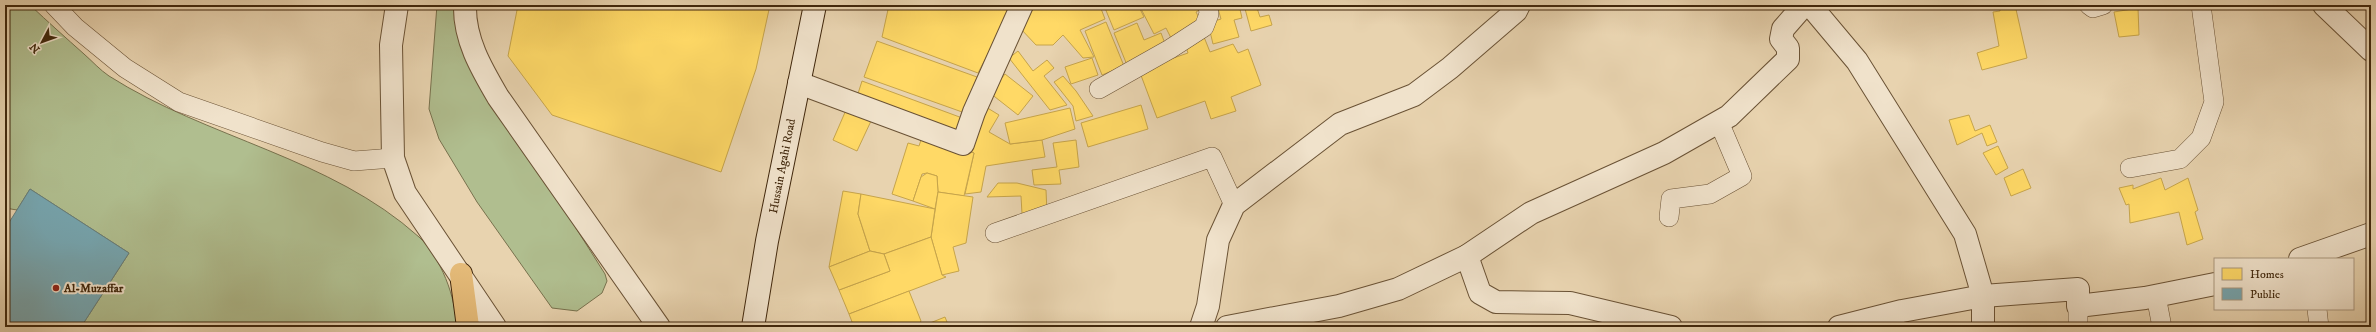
<svg xmlns="http://www.w3.org/2000/svg" width="2376" height="332" font-family="'IM FELL DW Pica',serif">
<style>
.green{fill:#b0be8f;stroke:#78724e}
.homes{fill:#ffd966;stroke:#c6a44b}
.public{fill:#76a5af;stroke:#667f7e}
.lines{fill:none;stroke-linecap:round;stroke-linejoin:round}
.service-casing{stroke:#6a5235;stroke-width:20}
.minor-casing{stroke:#6a5235;stroke-width:24}
.secondary-casing{stroke:#40270c;stroke-width:24}
.primary-casing{stroke:#40270c;stroke-width:24}
.service{stroke:#f0e2cb;stroke-width:19}
.minor{stroke:#f0e2cb;stroke-width:22}
.secondary{stroke:#f0e2cb;stroke-width:22}
.primary{stroke:#e4ba78;stroke-width:22}
.poi-dot{fill:#8f2418;stroke:#f0e2cb;stroke-width:1.5}
.labels{text-anchor:middle;stroke-width:4;stroke-linejoin:round;paint-order:stroke}
.street-label{font-size:12px;fill:#40270c;stroke:#f0e2cb}
.poi-label{font-size:12px;font-weight:bold;fill:#40270c;stroke:#f0e2cb;text-anchor:start}
</style>
<rect width="100%" height="100%" fill="#e8d3af"/>
<filter id="stains"><feTurbulence type="fractalNoise" baseFrequency=".005" numOctaves="4"/><feColorMatrix values="0 0 0 0 .2 0 0 0 0 .09 0 0 0 0 .02 0 0 0 .5 -.17"/></filter>
<radialGradient id="worn" r=".72"><stop offset=".6" stop-color="#630" stop-opacity="0"/><stop offset="1" stop-color="#630" stop-opacity=".3"/></radialGradient>
<g class="green">
<path d="M5,5h25c18,17 36,33 54,49 8,7 16,16 25,22 99,63 221,81 310,161 21,19 38,62 37,90h-375l48,-74 -99,-64 -13,21 -12,-2z"/>
<path d="M437,5h17l10,46 141,223 2,7 -5,12 -25,18 -25,-3 -75,-106 -38,-63 -10,-30z"/>
</g>
<g class="homes">
<path d="M518,5h252l-14,64 -35,103 -169,-57 -44,-59z"/>
<path d="M889,5h124l-35,68 -96,-36z"/>
<path d="M1033,5h69l-2,1 5,13 -25,11 14,27 -11,1 -20,-23 -10,10h-17l-16,-17z"/>
<path d="M1113,5h25l6,12 -30,13 -9,-22z"/>
<path d="M1139,5h64l1,2 -8,5 6,12 -30,16 -6,-12 -12,6z"/>
<path d="M1217,5h22l3,13 -8,2 5,17 -26,7 -5,-21 13,-4z"/>
<path d="M1244,5h12l4,12 9,-2 3,10 -21,6z"/>
<path d="M2000,5h15l12,53 -45,12 -5,-17 22,-7 -6,-34 7,-1z"/>
<path d="M2138,8l1,27 -20,2 -5,-25z"/>
<path d="M1106,22l18,44 -22,9 -17,-44z"/>
<path d="M1137,23l7,17 17,-7 6,16 -40,16 -13,-32z"/>
<path d="M1204,37l6,15 23,-8 5,9 10,-4 13,36 -30,12 5,14 -25,8 -6,-18 -48,17 -18,-48 49,-17 -3,-9z"/>
<path d="M877,41l100,36 -12,36 -101,-36z"/>
<path d="M1018,51l15,20 14,-11 7,8 -10,8 23,29 -17,5 -41,-52z"/>
<path d="M1092,58l6,17 -27,9 -6,-17z"/>
<path d="M1005,74l28,22 -15,19 -28,-22z"/>
<path d="M1063,76l13,15 17,25 -17,5 -3,-15 -19,-24z"/>
<path d="M862,81l103,38 -7,21 -103,-37z"/>
<path d="M981,104l18,11 -10,17 21,12 32,-4 3,17 -59,9 -5,26 -16,2 9,-41 -5,-2z"/>
<path d="M1141,105l7,24 -60,18 -7,-24z"/>
<path d="M1070,108l5,21 -33,11 -32,4 -5,-21z"/>
<path d="M846,110l25,11 -14,30 -24,-11z"/>
<path d="M1969,115l6,16 15,-6 7,17 -10,4 -5,-13 -25,12 -8,-25z"/>
<path d="M923,134l51,19 -10,43 -26,-4 -1,-16 -10,-3 -5,1 -9,27 -21,-7 16,-51 11,3z"/>
<path d="M1076,140l3,27 -20,3 2,14 -27,1 -2,-15 25,-3 -4,-24z"/>
<path d="M1998,146l10,22 -12,7 -13,-22z"/>
<path d="M2023,169l8,19 -20,8 -7,-18z"/>
<path d="M927,173l10,3 1,16 -3,17 -22,-8 8,-24z"/>
<path d="M2161,178l4,12 23,-12 10,32 -3,2 8,27 -16,6 -8,-33 -49,11 -1,-19 -3,1 -7,-17 14,-3v4z"/>
<path d="M998,183h19l29,7 1,23 -25,1 -1,-18 -34,1z"/>
<path d="M843,191l18,3 -3,20 12,37 -41,16z"/>
<path d="M938,192l35,5 -7,46 -13,4 6,24 -17,4 -11,-38z"/>
<path d="M861,194l74,15 -4,28 -47,17 -14,-3 -12,-37z"/>
<path d="M931,237l11,38 4,2 -97,37 -10,-24 51,-19 -6,-17z"/>
<path d="M870,251l14,3 6,17 -51,19 -10,-23z"/>
<path d="M909,291l12,30 -4,6h-63l-5,-13z"/>
<path d="M945,317l4,10h-29z"/>
</g>
<path class="public" d="M30,189l99,64 -48,74h-71l-5,-3v-95z"/>
<g class="lines">
<g class="service-casing">
<g id="service">
<path d="M54,5l21,22 50,41 54,34 143,50 32,9 39,-3"/>
<path d="M2089,5l4,3 10,-3"/>
<path d="M1099,89l71,-40 34,-22 5,-13 -1,-9"/>
<path d="M2130,168l50,-9 21,-21 13,-36 -13,-97"/>
<path d="M1669,217l2,-18 39,-5 32,-18 -23,-54"/>
<path d="M995,233l217,-76 22,48"/>
<path d="M2156,296l6,31"/>
<path d="M2078,306v21"/>
<path d="M2317,309l2,18"/>
</g>
</g>
<g class="minor-casing">
<g id="minor">
<path d="M397,5l-6,40 2,113 12,35 90,134"/>
<path d="M465,5c-1,34 16,63 33,92l161,230"/>
<path d="M1810,5l47,56 108,173 18,62v31"/>
<path d="M2324,5l47,45"/>
<path d="M799,83l164,61 11,-32 48,-107"/>
<path d="M1467,256l13,37 16,9 74,1 101,24"/>
<path d="M2300,259l71,-25"/>
<path d="M1201,327l7,-21 10,-66 16,-35 106,-81 74,-29 36,-27 66,-57 3,-6"/>
<path d="M1227,327l112,-21 59,-17 69,-33 64,-43 133,-60 65,-37 59,-57v-11l-7,-9 2,-10 21,-24"/>
<path d="M1839,327l63,-16 81,-15 95,-7v17l67,-8 70,-14"/>
</g>
</g>
<g class="secondary-casing">
<path id="secondary" d="M753,327l14,-86 48,-236"/>
</g>
<g class="primary-casing">
<path id="primary" d="M461,274l7,53"/>
</g>
<use href="#service" class="service"/>
<use href="#minor" class="minor"/>
<use href="#secondary" class="secondary"/>
<use href="#primary" class="primary"/>
</g>
<circle class="poi-dot" cx="56" cy="288" r="4"/>
<g class="labels">
<g class="street-label">
<text transform="translate(782 166) rotate(-79)" y="4">Hussain Agahi Road</text>
</g>
<g class="poi-label">
<text x="64" y="292">Al-Muzaffar</text>
</g>
</g>
<rect width="2376" height="332" fill="none" stroke="#e8d3af" stroke-width="20"/>
<rect x="6" y="6" width="2364" height="320" fill="none" stroke="#40270c" stroke-width="2"/>
<rect x="10" y="10" width="2356" height="312" fill="none" stroke="#40270c"/>
<rect x="2214" y="258" width="140" height="52" fill="#f0e2cb" stroke="#aa977f"/>
<rect x="2222" y="268" width="20" height="12" fill="#ffd966" stroke="#aa977f"/>
<text x="2250" y="278" font-size="12" fill="#40270c">Homes</text>
<rect x="2222" y="288" width="20" height="12" fill="#76a5af" stroke="#aa977f"/>
<text x="2250" y="298" font-size="12" fill="#40270c">Public</text>
<g transform="translate(42 42) rotate(229)" stroke="#f0e2cb" stroke-width="3" paint-order="stroke">
<path d="M0-3L7 15L0 10L-7 15Z" fill="#40270c"/>
<text y="-6" font-size="11" font-weight="bold" text-anchor="middle" fill="#40270c">N</text>
</g>
<rect width="100%" height="100%" filter="url(#stains)"/>
<rect width="100%" height="100%" fill="url(#worn)"/>
</svg>
